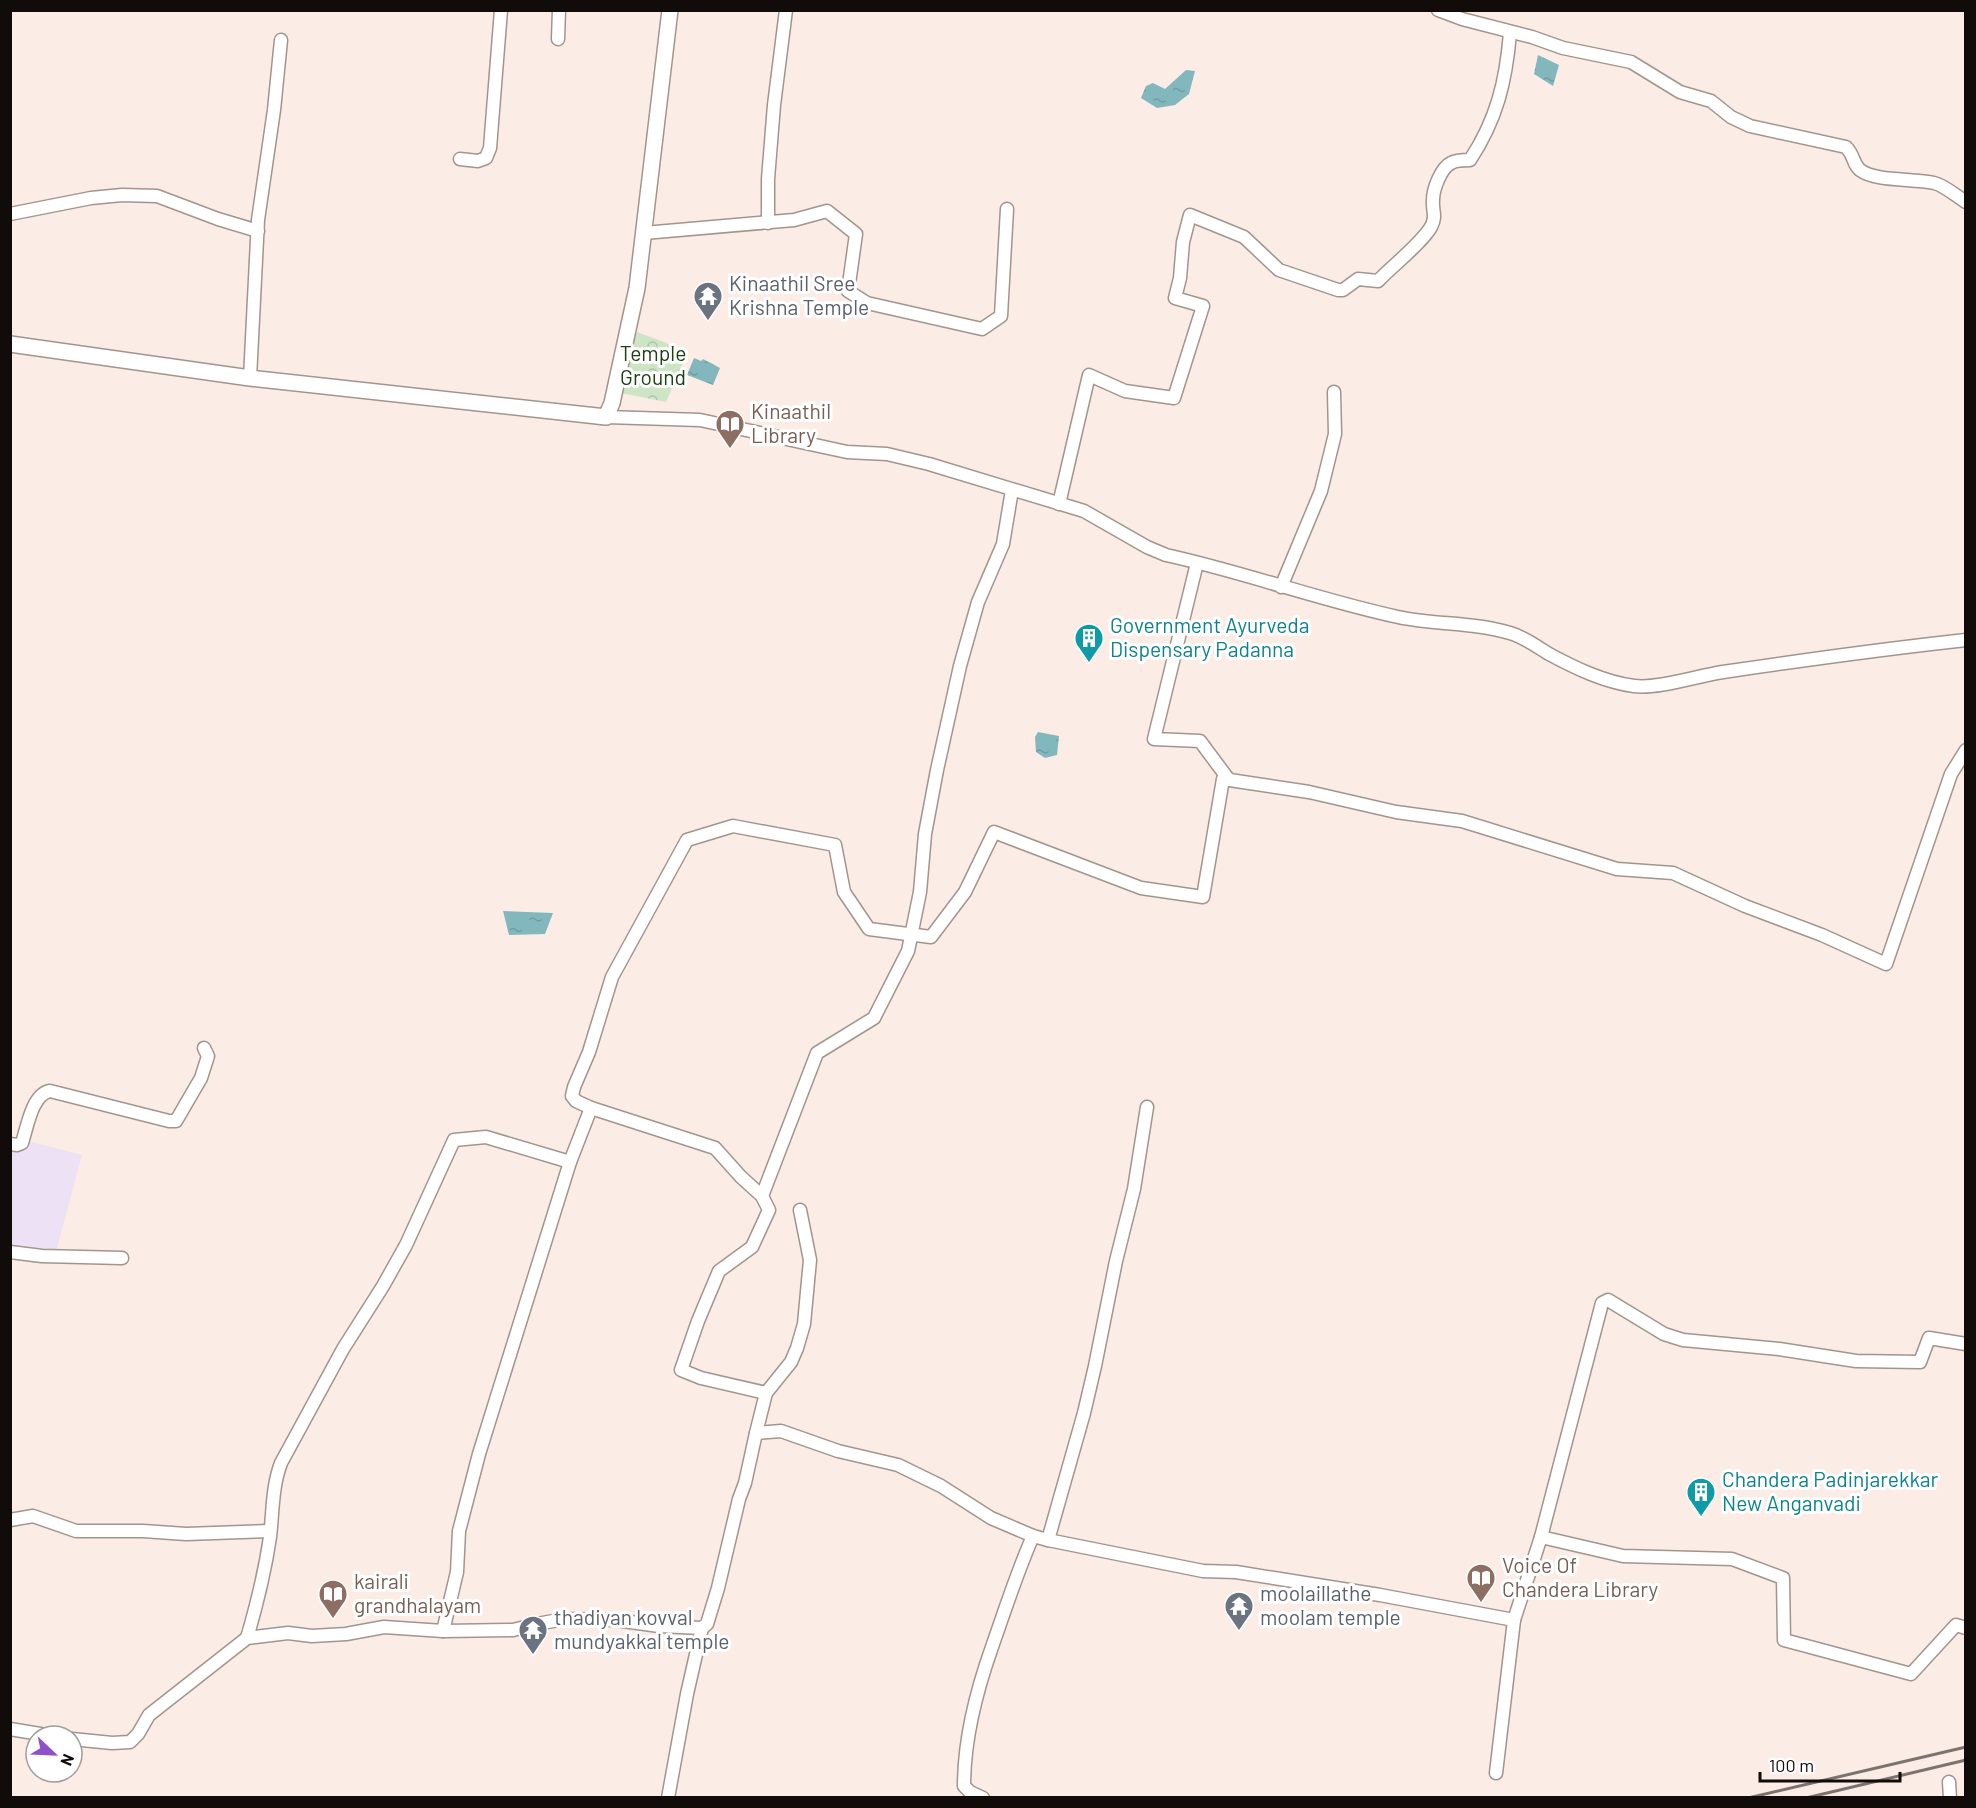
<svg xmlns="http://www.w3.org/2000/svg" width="1976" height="1808" font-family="Barlow,sans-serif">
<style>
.education{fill:#ece1f5}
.park{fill:url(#park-crowns)}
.water{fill:url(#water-ripples)}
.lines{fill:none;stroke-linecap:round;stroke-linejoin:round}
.minor-casing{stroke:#a2958e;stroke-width:15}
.major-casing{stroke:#a2958e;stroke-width:18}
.minor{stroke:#fff;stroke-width:12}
.major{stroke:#fff;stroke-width:15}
.rail{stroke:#7c736f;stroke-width:3}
.labels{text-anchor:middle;stroke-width:6;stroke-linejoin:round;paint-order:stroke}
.worship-label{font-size:21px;fill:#5b616d;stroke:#fff;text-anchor:start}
.park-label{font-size:21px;fill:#1e4111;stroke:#fff}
.education-label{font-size:21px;fill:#785e54;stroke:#fff;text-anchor:start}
.culture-label{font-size:21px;fill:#0d838f;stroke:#fff;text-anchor:start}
</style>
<defs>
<pattern id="park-crowns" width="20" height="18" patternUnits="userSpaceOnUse" patternTransform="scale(1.5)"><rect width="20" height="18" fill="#cde5c5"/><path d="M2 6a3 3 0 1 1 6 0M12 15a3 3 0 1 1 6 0" fill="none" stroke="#afc3a8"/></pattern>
<pattern id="water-ripples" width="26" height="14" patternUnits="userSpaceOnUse" patternTransform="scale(1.5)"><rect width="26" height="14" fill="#83b7be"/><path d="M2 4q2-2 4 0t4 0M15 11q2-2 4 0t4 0" fill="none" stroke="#709ca2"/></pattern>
</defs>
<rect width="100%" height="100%" fill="#fbece5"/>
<path class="education" d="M11,1137l71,18 -27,100 -44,-5z"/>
<path class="park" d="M637,332l27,10 23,11 -21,49 -45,-9 6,-31z"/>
<g class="water">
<path d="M1538,55l21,10 -6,21 -19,-12z"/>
<path d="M1186,70l9,1 -6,23 -14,11 -18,3 -16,-10 5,-12 7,-3 12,6z"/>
<path d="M694,358l7,3 2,-2 17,9 -7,17 -26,-10z"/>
<path d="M1038,732l21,4 -2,19 -12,3 -9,-6 -1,-15z"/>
<path d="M503,911l50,2 -8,21 -36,1z"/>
</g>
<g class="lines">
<g class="minor-casing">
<g id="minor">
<path d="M1438,10l24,9 70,18 31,11 68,14 49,30 31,9 20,16 19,9 96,21c9,9 6,16 14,23 16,12 53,8 74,13 10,2 22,13 32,19"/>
<path d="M558,39l1,-29"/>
<path d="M460,159l18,2 8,-3 4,-10 11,-138"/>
<path d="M10,214l81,-16 31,-3 35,1 61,23 40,12"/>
<path d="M768,223v-44l6,-74 12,-95"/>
<path d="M644,233l150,-13 33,-9 29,23 -8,57 19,12 115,26 19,-13 6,-107"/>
<path d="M250,378l8,-158 16,-110 7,-70"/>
<path d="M606,417l94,3 147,32 40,2 42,10 155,47 63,36 19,8c78,17 153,45 232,62 37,8 75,5 112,16 14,4 26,13 39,21 26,14 55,28 85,32 24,3 63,-10 89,-14 81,-12 161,-23 243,-32"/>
<path d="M1059,504l30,-129 36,16 49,7 29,-92 -28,-8 5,-20 3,-36 7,-27 54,22 35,33 59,20h5l15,-11 20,2c15,-16 42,-36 53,-54 6,-11 1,-16 2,-27 0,-11 8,-32 18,-37 5,-3 13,-3 19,-3 27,-41 36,-79 40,-127"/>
<path d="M1197,563l-43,176 46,2 29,39"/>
<path d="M1281,587l40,-96 14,-57 -1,-42"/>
<path d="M591,1108l-15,-7 -4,-5 2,-9 15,-35 23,-75 75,-137 46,-14 102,19 9,47 25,37 62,8 34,-45 29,-60 147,56 62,9 20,-118 86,13 87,20 66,9 155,48 56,4 72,33 77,29 64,29 65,-190 15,-24"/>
<path d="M10,1144l7,1 5,-2c5,-15 10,-49 28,-52l119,30h7l25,-43 7,-22 -4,-8"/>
<path d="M762,1196l55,-143 57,-35 34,-67 12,-59 5,-58 12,-64 23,-104 18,-64 25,-58 9,-54"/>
<path d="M10,1252l32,4 80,2"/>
<path d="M766,1393l25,-31 6,-14 7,-24 6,-64 -10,-50"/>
<path d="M10,1520l23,-4 43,15h67l43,3 84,-3"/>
<path d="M1541,1537l61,-234 6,-3 56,34 19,6 96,9 77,12 64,1 9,-24 37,6"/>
<path d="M1048,1540l36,-127 11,-47 21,-105 18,-72 13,-82"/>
<path d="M443,1631l14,-59 2,-41 20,-77 91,-292"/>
<path d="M247,1638c10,-34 18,-67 23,-101 3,-26 2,-50 11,-74l62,-114 40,-63 23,-41 48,-105 32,-3 84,25 21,-54 124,40 26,29 21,19 7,14 -17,37 -33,24 -21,50 -17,49 20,8 65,15 -10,40"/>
<path d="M10,1729l42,7"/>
<path d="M72,1739l40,4 18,-1 8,-8 11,-19 98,-77 41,-5 24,3 34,-2 38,-7 59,4 70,-1 24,-6 27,-5 52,1 43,6 43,2 5,-4 11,-36 21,-89 6,-16 11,-50 25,-2 57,20 60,14 43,21 50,32 42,18 15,4 155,31 33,1 144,23 134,25 27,-83 82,19 109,3 51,19 1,62 127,34 45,-49 10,3"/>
<path d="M1496,1773l18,-153"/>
<path d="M1949,1782l1,16"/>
<path d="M668,1798l19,-104 15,-66"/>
<path d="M983,1798l-13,-6 -6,-6c0,-48 12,-94 28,-139 13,-37 25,-75 41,-111"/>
</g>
</g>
<g class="major-casing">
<path id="major" d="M10,344l240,34 356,39 6,-14 25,-115 33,-278"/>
</g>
<use href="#minor" class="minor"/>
<use href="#major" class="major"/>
<g class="rail">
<path d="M1748,1798l218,-51"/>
<path d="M1806,1798l160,-38"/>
</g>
</g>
<defs>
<g id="temple-pin" transform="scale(1.5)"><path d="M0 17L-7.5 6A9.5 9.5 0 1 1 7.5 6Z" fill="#6b7280" stroke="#fff"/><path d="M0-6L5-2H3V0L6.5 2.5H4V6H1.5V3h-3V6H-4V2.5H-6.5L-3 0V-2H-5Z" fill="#fff"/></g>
<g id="library-pin" transform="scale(1.5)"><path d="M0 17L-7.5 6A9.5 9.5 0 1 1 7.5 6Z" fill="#8d6e63" stroke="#fff"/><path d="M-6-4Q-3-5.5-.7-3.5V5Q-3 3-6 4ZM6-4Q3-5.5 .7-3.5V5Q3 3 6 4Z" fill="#fff"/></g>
<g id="building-pin" transform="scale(1.5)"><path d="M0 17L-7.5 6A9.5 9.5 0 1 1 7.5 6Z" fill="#0f9aa8" stroke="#fff"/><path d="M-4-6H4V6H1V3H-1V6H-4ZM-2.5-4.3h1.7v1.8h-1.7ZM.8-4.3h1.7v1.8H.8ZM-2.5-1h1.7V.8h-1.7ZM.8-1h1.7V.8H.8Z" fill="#fff"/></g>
</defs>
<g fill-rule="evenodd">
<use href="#temple-pin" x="708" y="296"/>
<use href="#library-pin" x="730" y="424"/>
<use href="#building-pin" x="1089" y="638"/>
<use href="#building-pin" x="1701" y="1492"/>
<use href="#library-pin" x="1481" y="1578"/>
<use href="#library-pin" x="333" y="1594"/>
<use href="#temple-pin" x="1239" y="1606"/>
<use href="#temple-pin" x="533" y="1630"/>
</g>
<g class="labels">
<g class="worship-label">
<text x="729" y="291">Kinaathil Sree<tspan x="729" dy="24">Krishna Temple</tspan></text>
<text x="1260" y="1601">moolaillathe<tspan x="1260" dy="24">moolam temple</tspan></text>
<text x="554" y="1625">thadiyan kovval<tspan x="554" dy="24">mundyakkal temple</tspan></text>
</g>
<g class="park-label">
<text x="653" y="361">Temple<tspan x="653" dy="24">Ground</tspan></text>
</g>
<g class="education-label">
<text x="751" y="419">Kinaathil<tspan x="751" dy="24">Library</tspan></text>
<text x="1502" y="1573">Voice Of<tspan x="1502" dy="24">Chandera Library</tspan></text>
<text x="354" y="1589">kairali<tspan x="354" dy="24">grandhalayam</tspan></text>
</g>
<g class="culture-label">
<text x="1110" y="633">Government Ayurveda<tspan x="1110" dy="24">Dispensary Padanna</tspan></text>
<text x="1722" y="1487">Chandera Padinjarekkar<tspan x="1722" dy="24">New Anganvadi</tspan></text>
</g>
</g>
<rect width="1976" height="1808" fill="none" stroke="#110c0a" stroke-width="24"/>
<g transform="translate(54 1754) rotate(113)"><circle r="28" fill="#ffffff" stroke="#a09e9d" stroke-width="1.5"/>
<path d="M0-4.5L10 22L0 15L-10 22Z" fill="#8e51c7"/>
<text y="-9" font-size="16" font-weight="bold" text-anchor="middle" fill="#110c0a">N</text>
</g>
<path d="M1760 1772v9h140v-9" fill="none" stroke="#110c0a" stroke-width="3"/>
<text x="1769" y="1772" font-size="18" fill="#110c0a" stroke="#ffffff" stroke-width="4.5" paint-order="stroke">100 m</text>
</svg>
